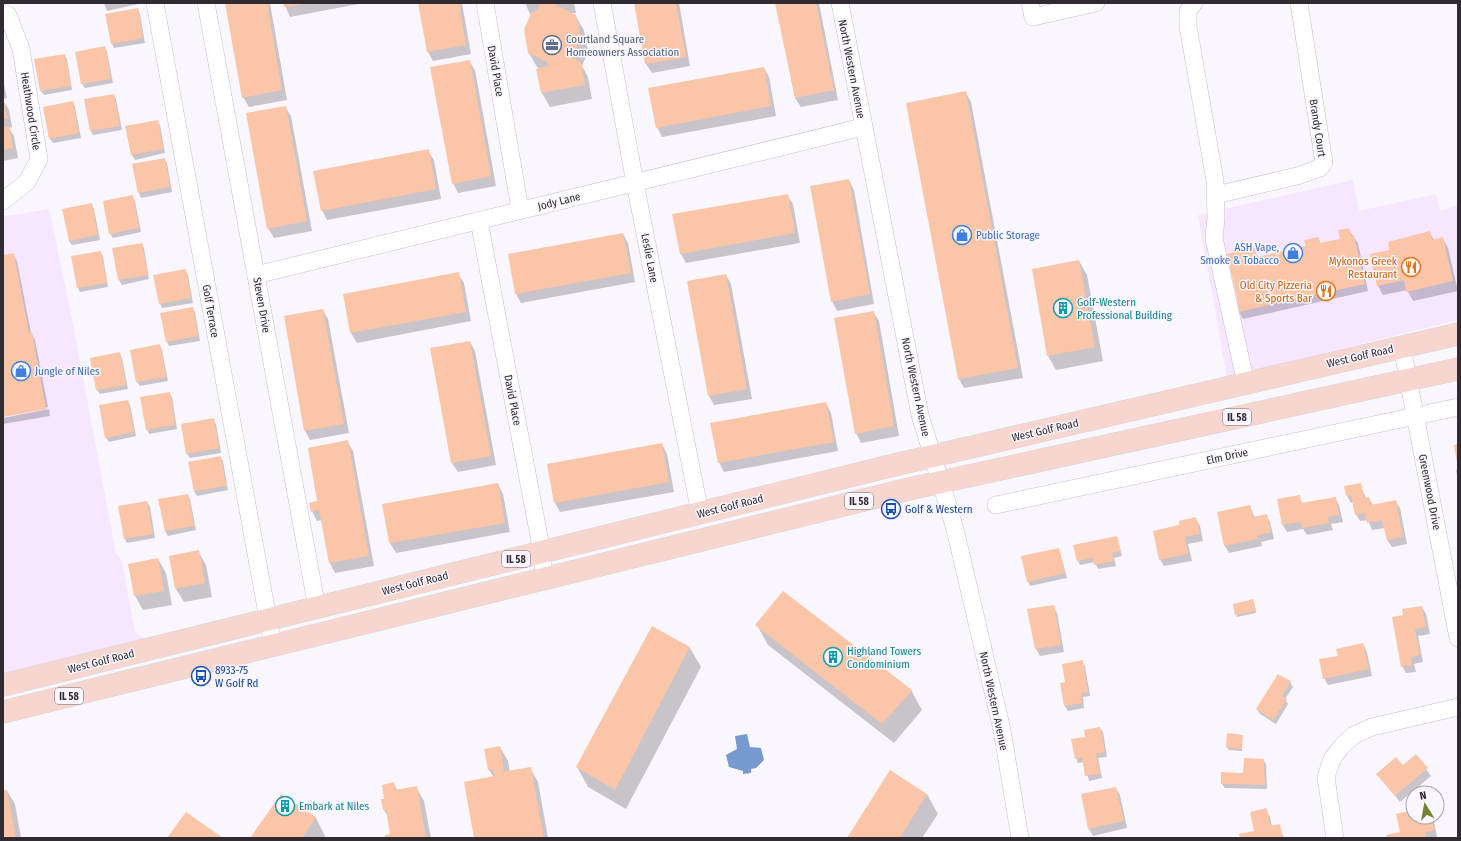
<svg xmlns="http://www.w3.org/2000/svg" width="1461" height="841" font-family="'Fira Sans Condensed',sans-serif">
<style>
.built{fill:#f6e6ff}
.water{fill:#7699d0}
.shadow{fill:#0003}
.building{fill:#fbc5a8}
.lines{fill:none;stroke-linecap:round;stroke-linejoin:round}
.minor-casing{stroke:#c8bdce;stroke-width:18}
.major-casing{stroke:#d5d5d6;stroke-width:23}
.minor{stroke:#fff;stroke-width:17}
.major{stroke:#f7d6d0;stroke-width:22}
.labels{text-anchor:middle;stroke-width:3;stroke-linejoin:round;paint-order:stroke}
.shield{fill:#faf6fd;stroke:#6c686e;stroke-width:1}
.shield-label{font-size:10px;font-weight:bold;fill:#2f2b31}
.service-label{font-size:11px;fill:#4e5e75;stroke:#faf6fd;text-anchor:start}
.street-label{font-size:11px;fill:#2f2b31;stroke:#faf6fd}
.shop-label{font-size:11px;fill:#366cbe;stroke:#faf6fd;text-anchor:start}
.food-label{font-size:11px;fill:#c56008;stroke:#faf6fd;text-anchor:end}
.culture-label{font-size:11px;fill:#0d838f;stroke:#faf6fd;text-anchor:start}
.transit-label{font-size:11px;fill:#164399;stroke:#faf6fd;text-anchor:start}
</style>
<rect width="100%" height="100%" fill="#faf6fd"/>
<g class="built">
<path d="M1353,180l6,31 77,-17 4,17 18,-6v115l-231,57 -29,-162z"/>
<path d="M49,209l22,105 45,239 6,9 13,71 12,7 -144,35v-458z"/>
</g>
<path class="water" d="M747,734l3,13 11,1 3,12 -8,8 -5,1v4l-8,1v-3l-14,-4 -3,-12 11,-6 -2,-13z"/>
<g class="shadow">
<path d="M104,3h34v1l-31,7z"/>
<path d="M226,3h44l17,97 -38,7 -6,-10z"/>
<path d="M284,3h80l-74,14z"/>
<path d="M419,3h43l9,51 -38,7 -5,-9z"/>
<path d="M525,3h49l2,10h-5l4,2 9,15 4,22 -6,14 6,11 4,22 -42,8 -8,-14 -1,-24 -4,-2 -8,-14 2,-37z"/>
<path d="M635,3h44l11,63 -38,7 -6,-9z"/>
<path d="M776,3h43l19,97 -37,7 -6,-9z"/>
<path d="M137,9l3,5 5,29 -31,5 -2,-4z"/>
<path d="M105,47l2,5 6,31 -28,5 -3,-4z"/>
<path d="M64,55l3,4 5,31 -28,5 -3,-4z"/>
<path d="M469,61l6,9 21,116 -38,7 -5,-10z"/>
<path d="M764,68l5,9 7,39 -114,21 -5,-10z"/>
<path d="M3,80l4,18 -4,1z"/>
<path d="M966,93l5,9 52,276 -59,10 -5,-9 -51,-275z"/>
<path d="M114,95l2,4 6,31 -29,5 -2,-4 -6,-31z"/>
<path d="M3,100l6,10 3,17 -3,1 5,8 4,22 -15,3z"/>
<path d="M73,102l2,5 6,31 -28,5 -3,-4z"/>
<path d="M285,107l6,9 21,115 -38,7 -6,-10z"/>
<path d="M157,121l3,4 5,28 -30,7 -3,-5 -5,-28z"/>
<path d="M428,151l6,9 7,39 -114,21 -5,-10z"/>
<path d="M164,159l3,4 5,29 -31,6 -2,-5 -6,-29z"/>
<path d="M849,180l5,10 20,114 -37,7 -5,-10z"/>
<path d="M787,195l6,9 7,39 -114,20 -5,-9 -7,-39z"/>
<path d="M132,196l3,5 6,31 -28,6 -3,-5z"/>
<path d="M91,204l3,5 6,31 -28,5 -3,-4z"/>
<path d="M1348,229l10,14 10,48 -125,28 -4,-7 1,-8 14,-55 4,9 49,-11 11,-9 3,6 20,-4z"/>
<path d="M1429,232l5,8 9,-1 5,9 10,43 -45,10 -6,-11 -24,5 -5,-9 13,-36z"/>
<path d="M623,234l5,9 7,39 -114,21 -5,-9z"/>
<path d="M141,244l3,4 5,31 -27,6 -3,-5 -6,-31z"/>
<path d="M100,252l3,4 5,31 -28,5 -2,-4z"/>
<path d="M13,254l4,7 14,72 4,7 13,67 -45,9v-160z"/>
<path d="M1079,261l8,14 16,86 -47,9 -8,-14 -15,-86z"/>
<path d="M185,270l3,5 5,28 -31,5 -2,-4z"/>
<path d="M458,274l6,9 7,38 -114,22 -6,-10 -7,-38z"/>
<path d="M726,275l5,9 21,115 -38,6 -5,-9 -21,-114z"/>
<path d="M192,308l3,4 5,29 -31,5 -2,-4z"/>
<path d="M323,310l5,9 21,114 -39,7 -5,-9 -20,-114z"/>
<path d="M873,312l6,9 20,115 -38,7 -5,-10z"/>
<path d="M470,342l5,9 21,114 -38,7 -6,-9z"/>
<path d="M160,346l2,4 6,31 -28,5 -3,-4z"/>
<path d="M119,353l3,5 6,31 -28,5 -3,-4z"/>
<path d="M169,393l3,4 5,32 -28,5 -2,-5z"/>
<path d="M128,401l2,4 6,31 -27,6 -3,-5z"/>
<path d="M826,403l5,10 7,38 -114,21 -5,-10z"/>
<path d="M49,409l1,7 -47,8v-6z"/>
<path d="M213,420l3,4 5,29 -31,5 -3,-4z"/>
<path d="M347,441l6,10 21,115 -39,7 -5,-10 -8,-43 -5,1 -5,-10 7,-9z"/>
<path d="M662,444l5,10 7,38 -114,20 -5,-9z"/>
<path d="M220,457l3,4 5,29 -31,6 -3,-5 -5,-29z"/>
<path d="M1456,470h2v9z"/>
<path d="M498,484l5,10 7,38 -114,21 -6,-10 -7,-38z"/>
<path d="M1360,484l6,14h3l4,7 22,-4 5,7 7,36 -15,3 -5,-7 -2,-12 -13,2 -4,-10 -8,1 -4,-7 -3,-12 -2,1 -4,-7z"/>
<path d="M188,495l2,4 6,31 -28,6 -3,-5 -5,-31z"/>
<path d="M1299,496l4,8 32,-6 4,7 4,17 -12,2 2,6 -26,5 -4,-6 -16,3 -4,-7 -5,-25z"/>
<path d="M147,502l3,5 5,31 -28,5 -2,-4z"/>
<path d="M1250,506l5,12 11,-3 4,7 4,17 -13,3 1,4 -33,7 -4,-7 -7,-33z"/>
<path d="M1196,519l4,7 3,15 -15,3 4,17 -28,5 -4,-7 21,-33z"/>
<path d="M1117,537l5,19 -8,2 2,8 -18,3 -3,-7 -15,3 -2,-4z"/>
<path d="M1059,549l8,29 -37,8 -2,-5z"/>
<path d="M198,551l8,14 6,32 -28,5 -8,-13z"/>
<path d="M158,559l8,14 6,32 -29,5 -8,-14 -6,-32z"/>
<path d="M1254,602l2,11 -19,4 -3,-12z"/>
<path d="M1053,606l4,7 7,39 -24,4 -4,-7z"/>
<path d="M1422,607l4,7 4,20 -12,2 5,26 -9,2 2,8 -10,1 -4,-7 2,-50z"/>
<path d="M757,625l154,65 11,20 -28,33 -126,-98z"/>
<path d="M652,627l38,21 11,19 -75,142 -38,-22 -11,-20z"/>
<path d="M1363,644l4,8 5,24 -44,9 -4,-7 15,-22z"/>
<path d="M1082,662l3,4 5,30 -7,1 1,11 -16,3 -3,-5 -4,-22 5,-1z"/>
<path d="M1290,682l3,5 -8,12 3,5 -12,20 -16,-10 -3,-5z"/>
<path d="M1100,728l3,4 4,25 -9,1 4,20 -13,3 -5,-19 -6,1 -2,-5 10,-20z"/>
<path d="M1228,734l14,2v15l-14,-1z"/>
<path d="M500,747l8,14 2,11 20,-4 8,14 10,56h-73l19,-61 -5,-7z"/>
<path d="M1416,755l15,21 -31,26 -22,-28 24,-8z"/>
<path d="M1263,760l3,4 1,25 -42,-1 -3,-4 22,-10z"/>
<path d="M394,784l3,6 19,-3 8,14 7,37h-45l5,-3 -3,-18 -4,-7 1,-11z"/>
<path d="M1116,788l4,7 7,33 -34,8 -4,-7 -7,-34z"/>
<path d="M7,791l8,13 6,34h-18v-46z"/>
<path d="M927,794l11,20 -16,24h-74z"/>
<path d="M281,796l35,22 10,20h-75z"/>
<path d="M1266,810l4,7 2,10 7,-1 5,12h-43l14,-6z"/>
<path d="M1413,811v6h20l4,20 -49,1 13,-5z"/>
</g>
<g class="building">
<path d="M225,3h42l15,87 -40,8z"/>
<path d="M283,3h21v1l-20,3z"/>
<path d="M418,3h41l7,42 -39,7z"/>
<path d="M541,3h11l24,12 5,23 -10,19 10,5 4,23 -44,8 -5,-24 12,-3 -1,-4 -19,-9 -4,-24 8,-17 5,-1z"/>
<path d="M634,3h42l10,54 -41,7z"/>
<path d="M775,3h41l18,87 -39,8z"/>
<path d="M138,8l5,30 -32,6 -6,-30z"/>
<path d="M105,46l6,33 -30,5 -6,-32z"/>
<path d="M65,54l6,32 -31,5 -6,-32z"/>
<path d="M470,60l21,116 -39,8 -22,-117z"/>
<path d="M764,67l7,39 -115,22 -8,-40z"/>
<path d="M966,91l52,277 -60,11 -52,-276z"/>
<path d="M114,94l6,32 -30,5 -6,-32z"/>
<path d="M3,99l5,19 -5,1z"/>
<path d="M73,101l6,32 -30,6 -6,-32z"/>
<path d="M286,106l21,115 -40,8 -21,-116z"/>
<path d="M158,120l5,29 -32,6 -6,-29z"/>
<path d="M9,126l4,22 -10,2v-23z"/>
<path d="M429,149l7,40 -115,22 -8,-40z"/>
<path d="M165,158l5,29 -32,6 -6,-29z"/>
<path d="M849,179l21,115 -39,8 -21,-116z"/>
<path d="M788,194l7,39 -115,21 -8,-40z"/>
<path d="M133,195l6,33 -30,6 -6,-33z"/>
<path d="M92,203l6,32 -29,6 -7,-32z"/>
<path d="M1349,228l2,8 3,-1 11,49 -127,28 -2,-8 2,-1 -11,-49 28,-6 2,9 49,-11 -2,-6 14,-3 2,6 20,-4 -2,-9z"/>
<path d="M1430,231l2,9 11,-3 10,44 -47,11 -2,-12 -27,6 -7,-32 19,-4 -1,-8z"/>
<path d="M623,233l8,40 -116,21 -7,-40z"/>
<path d="M142,243l6,32 -30,5 -6,-32z"/>
<path d="M101,251l6,32 -30,5 -6,-32z"/>
<path d="M14,253l15,80 3,-1 14,77 -43,8v-162z"/>
<path d="M1079,260l16,87 -48,9 -15,-87z"/>
<path d="M186,269l5,29 -32,6 -6,-29z"/>
<path d="M459,272l7,40 -116,21 -7,-39z"/>
<path d="M726,274l21,115 -39,7 -21,-115z"/>
<path d="M193,307l5,29 -32,6 -6,-29z"/>
<path d="M323,309l21,115 -40,7 -20,-115z"/>
<path d="M874,311l20,115 -39,8 -21,-116z"/>
<path d="M470,341l21,115 -40,7 -21,-115z"/>
<path d="M160,344l6,33 -30,5 -6,-32z"/>
<path d="M120,352l6,33 -30,5 -6,-32z"/>
<path d="M170,392l5,33 -29,5 -6,-33z"/>
<path d="M128,400l6,32 -29,6 -6,-33z"/>
<path d="M826,402l8,40 -116,21 -8,-40z"/>
<path d="M214,418l5,30 -33,6 -5,-30z"/>
<path d="M348,440l21,116 -40,7 -10,-53 -8,2 -2,-9 8,-2 -9,-53z"/>
<path d="M662,443l7,39 -115,21 -7,-39z"/>
<path d="M1458,444v18h-1l-3,-17z"/>
<path d="M221,456l5,30 -32,5 -6,-29z"/>
<path d="M498,483l7,40 -116,20 -7,-39z"/>
<path d="M1361,483l3,15 5,-1 2,8 25,-5 7,37 -16,3 -5,-20 -15,3 -2,-10 -10,2 -4,-20 -5,1 -2,-10z"/>
<path d="M188,494l6,32 -29,5 -7,-32z"/>
<path d="M1300,495l1,8 35,-6 3,18 -11,2 1,6 -27,5 -1,-6 -19,3 -5,-26z"/>
<path d="M147,501l6,33 -29,5 -6,-33z"/>
<path d="M1250,505l3,12 14,-3 4,18 -14,3 1,4 -34,7 -7,-34z"/>
<path d="M1196,517l4,17 -15,3 3,17 -29,6 -6,-29 26,-6v-4z"/>
<path d="M1117,536l4,15 -9,2 2,8 -20,4 -1,-7 -16,3 -4,-16z"/>
<path d="M1059,548l6,25 -38,9 -6,-26z"/>
<path d="M199,550l6,33 -30,6 -6,-33z"/>
<path d="M158,558l6,33 -30,5 -6,-32z"/>
<path d="M783,591l129,99 -30,34 -127,-99z"/>
<path d="M1253,599l3,12 -21,4 -2,-11z"/>
<path d="M1054,605l7,40 -26,4 -8,-40z"/>
<path d="M1422,606l4,21 -11,2 5,26 -9,2 1,8 -11,2 -9,-50 11,-2 -1,-6z"/>
<path d="M652,626l38,21 -75,143 -39,-23z"/>
<path d="M1363,643l6,26 -46,10 -4,-20 19,-3 -2,-7z"/>
<path d="M1083,660l5,32 -7,1 1,10 -18,3 -4,-23 5,-1 -3,-18z"/>
<path d="M1278,674l13,7 -9,15 5,3 -14,21 -17,-11z"/>
<path d="M1100,727l5,25 -9,2 4,20 -15,2 -3,-19 -7,2 -4,-20 14,-2 -1,-7z"/>
<path d="M1227,733l16,2 -1,14 -16,-1z"/>
<path d="M500,746l4,24 -3,2 30,-5 13,71h-70l-10,-56 30,-6 -1,-7 -5,1 -4,-21z"/>
<path d="M1416,754l12,14 -33,28 -19,-22 20,-17 7,8z"/>
<path d="M1244,758l20,1 1,26 -44,-1v-12l22,1z"/>
<path d="M890,770l37,24 -27,44h-53z"/>
<path d="M394,782l1,8 22,-4 9,52h-41v-3l5,-1 -4,-24h-3l-2,-11h3l-2,-14z"/>
<path d="M1116,787l8,34 -36,8 -7,-35z"/>
<path d="M3,790h4l9,48h-13z"/>
<path d="M281,794l35,23 -14,21h-52z"/>
<path d="M1267,808l3,18 10,-2 3,14h-43l-1,-4 15,-3 -4,-19z"/>
<path d="M1413,810v7h18l3,13 -9,2 1,6h-39l-1,-3 14,-3 -4,-18z"/>
<path d="M186,812l37,26h-56z"/>
</g>
<g class="lines">
<g class="minor-casing">
<g id="minor">
<path d="M155,3l118,643"/>
<path d="M206,3l111,605"/>
<path d="M485,3l35,207"/>
<path d="M602,3l33,180 65,330"/>
<path d="M840,3l80,412 35,114 47,201 18,108"/>
<path d="M1030,3l3,14 63,-14"/>
<path d="M1194,3l-6,8v15l27,155 1,37 -2,20 32,146"/>
<path d="M3,13l5,2 13,34 18,110 -12,23 -24,19"/>
<path d="M1216,195l81,-19 23,-8 4,-5 -25,-160"/>
<path d="M479,221l63,331 2,27"/>
<path d="M256,275l607,-148"/>
<path d="M1402,347l56,291"/>
<path d="M996,505l462,-98"/>
<path d="M1335,838l-9,-61 6,-18 9,-12 13,-12 18,-8 86,-20"/>
</g>
</g>
<g class="major-casing">
<g id="major">
<path d="M3,685l887,-219 568,-132"/>
<path d="M3,712l906,-223 549,-120"/>
</g>
</g>
<use href="#minor" class="minor"/>
<use href="#major" class="major"/>
</g>
<defs>
<g id="office-ring" transform="scale(1)"><circle r="9.5" fill="#faf6fd" stroke="#5c6f8a" stroke-width="1.5"/><path d="M-6-3h4V-5.5h4V-3h4V5H-6ZM-1-4.5V-3h2v-1.5ZM-6 0V1H6V0Z" fill="#5c6f8a"/></g>
<g id="shop-ring" transform="scale(1)"><circle r="9.5" fill="#faf6fd" stroke="#3f7fe0" stroke-width="1.5"/><path d="M-5-2.5h2.3a2.7 3.5 0 0 1 5.4 0H5L5.5 6h-11ZM-1.5-2.5h3a1.5 2.3 0 0 0-3 0Z" fill="#3f7fe0"/></g>
<g id="restaurant-ring" transform="scale(1)"><circle r="9.5" fill="#faf6fd" stroke="#e8710a" stroke-width="1.5"/><path d="M-5-6h1v4h1v-4h1v4h1v-4h1v5L-1.5 .5V6h-2V.5L-5-1ZM5-6V6H3V1.5H1.5Q1.5-4 5-6Z" fill="#e8710a"/></g>
<g id="building-ring" transform="scale(1)"><circle r="9.5" fill="#faf6fd" stroke="#0f9aa8" stroke-width="1.5"/><path d="M-4-6H4V6H1V3H-1V6H-4ZM-2.5-4.3h1.7v1.8h-1.7ZM.8-4.3h1.7v1.8H.8ZM-2.5-1h1.7V.8h-1.7ZM.8-1h1.7V.8H.8Z" fill="#0f9aa8"/></g>
<g id="bus-ring" transform="scale(1)"><circle r="9.5" fill="#faf6fd" stroke="#1a4fb4" stroke-width="1.5"/><path d="M-5-6H5V4H4V6H2V4H-2V6H-4V4H-5ZM-3.5-4V0h7V-4ZM-3.5 1.2v1.5H-2V1.2ZM2 1.2v1.5H3.5V1.2Z" fill="#1a4fb4"/></g>
</defs>
<g fill-rule="evenodd">
<use href="#office-ring" x="552" y="45"/>
<use href="#shop-ring" x="962" y="235"/>
<use href="#shop-ring" x="1293" y="253"/>
<use href="#restaurant-ring" x="1411" y="267"/>
<use href="#restaurant-ring" x="1326" y="291"/>
<use href="#building-ring" x="1063" y="308"/>
<use href="#shop-ring" x="21" y="371"/>
<use href="#bus-ring" x="891" y="509"/>
<use href="#building-ring" x="833" y="657"/>
<use href="#bus-ring" x="201" y="676"/>
<use href="#building-ring" x="285" y="806"/>
</g>
<g class="labels">
<g class="shield">
<rect x="1223" y="409" width="28" height="16" rx="3"/>
<rect x="845" y="493" width="28" height="16" rx="3"/>
<rect x="502" y="551" width="28" height="16" rx="3"/>
<rect x="55" y="688" width="28" height="16" rx="3"/>
</g>
<g class="shield-label">
<text x="1237" y="421">IL 58</text>
<text x="859" y="505">IL 58</text>
<text x="516" y="563">IL 58</text>
<text x="69" y="700">IL 58</text>
</g>
<g class="service-label">
<text x="566" y="43">Courtland Square<tspan x="566" dy="13">Homeowners Association</tspan></text>
</g>
<g class="street-label">
<text transform="translate(852 69) rotate(79)" y="4">North Western Avenue</text>
<text transform="translate(496 71) rotate(80)" y="4">David Place</text>
<text transform="translate(31 111) rotate(81)" y="4">Heathwood Circle</text>
<text transform="translate(1318 128) rotate(81)" y="4">Brandy Court</text>
<text transform="translate(559 201) rotate(-14)" y="4">Jody Lane</text>
<text transform="translate(650 258) rotate(79)" y="4">Leslie Lane</text>
<text transform="translate(262 305) rotate(80)" y="4">Steven Drive</text>
<text transform="translate(211 311) rotate(80)" y="4">Golf Terrace</text>
<text transform="translate(1360 356) rotate(-13)" y="4">West Golf Road</text>
<text transform="translate(916 387) rotate(78)" y="4">North Western Avenue</text>
<text transform="translate(513 400) rotate(79)" y="4">David Place</text>
<text transform="translate(1045 430) rotate(-13)" y="4">West Golf Road</text>
<text transform="translate(1227 456) rotate(-12)" y="4">Elm Drive</text>
<text transform="translate(1430 492) rotate(79)" y="4">Greenwood Drive</text>
<text transform="translate(730 506) rotate(-14)" y="4">West Golf Road</text>
<text transform="translate(415 583) rotate(-14)" y="4">West Golf Road</text>
<text transform="translate(101 661) rotate(-14)" y="4">West Golf Road</text>
<text transform="translate(994 701) rotate(78)" y="4">North Western Avenue</text>
</g>
<g class="shop-label">
<text x="976" y="239">Public Storage</text>
<text x="1279" y="251" text-anchor="end">ASH Vape,<tspan x="1279" dy="13">Smoke &amp; Tobacco</tspan></text>
<text x="35" y="375">Jungle of Niles</text>
</g>
<g class="food-label">
<text x="1397" y="265">Mykonos Greek<tspan x="1397" dy="13">Restaurant</tspan></text>
<text x="1312" y="289">Old City Pizzeria<tspan x="1312" dy="13">&amp; Sports Bar</tspan></text>
</g>
<g class="culture-label">
<text x="1077" y="306">Golf-Western<tspan x="1077" dy="13">Professional Building</tspan></text>
<text x="847" y="655">Highland Towers<tspan x="847" dy="13">Condominium</tspan></text>
<text x="299" y="810">Embark at Niles</text>
</g>
<g class="transit-label">
<text x="905" y="513">Golf &amp; Western</text>
<text x="215" y="674">8933-75<tspan x="215" dy="13">W Golf Rd</tspan></text>
</g>
</g>
<rect width="1461" height="841" fill="none" stroke="#2f2b31" stroke-width="8"/>
<g transform="translate(1425 805) rotate(349)"><circle r="19" fill="#faf6fd" stroke="#a9a5ab"/>
<path d="M0-3L7 15L0 10L-7 15Z" fill="#718333"/>
<text y="-6" font-size="11" font-weight="bold" text-anchor="middle" fill="#2f2b31">N</text>
</g>
</svg>
